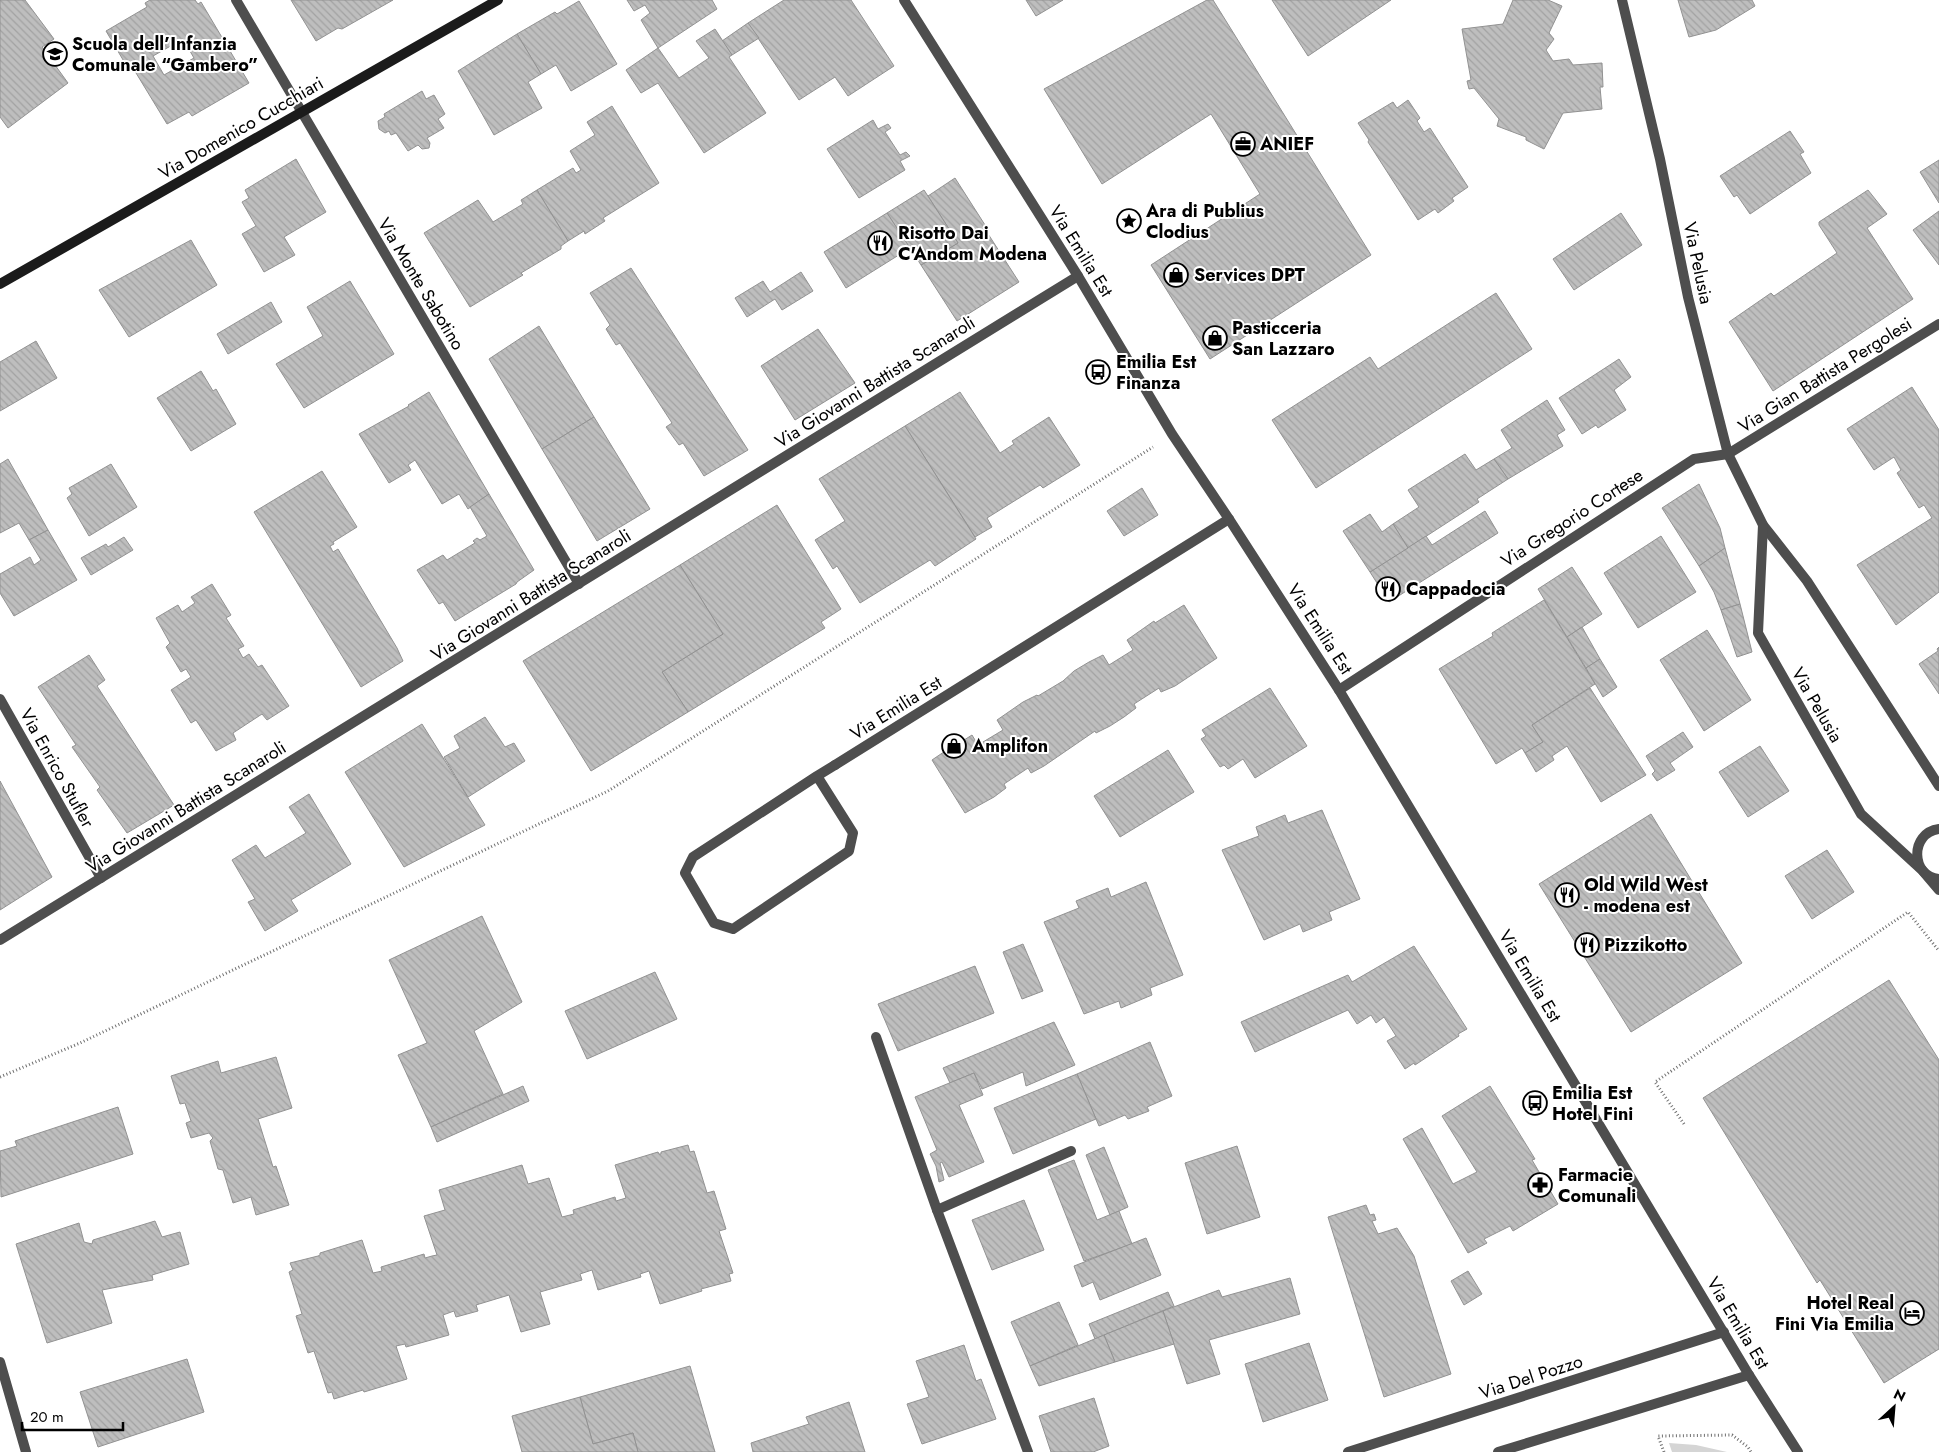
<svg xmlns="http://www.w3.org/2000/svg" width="1939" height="1452" font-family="Jost,sans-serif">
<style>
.green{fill:#d5d5d5}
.building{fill:url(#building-back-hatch);stroke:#929292;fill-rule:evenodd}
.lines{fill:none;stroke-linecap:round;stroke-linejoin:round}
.path{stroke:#707070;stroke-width:3;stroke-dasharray:1 2.5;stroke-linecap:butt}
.service{stroke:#4e4e4e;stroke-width:10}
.minor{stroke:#4e4e4e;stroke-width:10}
.tertiary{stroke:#4e4e4e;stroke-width:10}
.secondary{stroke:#1b1b1b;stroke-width:10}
.labels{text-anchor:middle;stroke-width:4;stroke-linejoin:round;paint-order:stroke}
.poi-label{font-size:18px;font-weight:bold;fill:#000;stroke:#fff;text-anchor:start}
.street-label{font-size:18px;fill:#000;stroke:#fff}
</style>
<defs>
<pattern id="building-back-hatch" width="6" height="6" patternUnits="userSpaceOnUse" patternTransform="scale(1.25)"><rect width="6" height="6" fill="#bebebe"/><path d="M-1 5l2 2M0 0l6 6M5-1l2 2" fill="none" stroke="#a2a2a2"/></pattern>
</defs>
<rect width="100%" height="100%" fill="#fff"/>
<path class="green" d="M1669,1443l27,2 31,7h-55z"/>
<g class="building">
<path d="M0,0h25l29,39 -12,8 26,36 -60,45 -8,-11z"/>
<path d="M150,0h45l3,4 3,-2 48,81 -57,33 -3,-4 -22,12 -34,-56 -4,2 -23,-39 41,-24 -2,-4zM183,39l11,19 -30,17 -11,-19z"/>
<path d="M291,0h102l-51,29 -4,-1 -22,13z"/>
<path d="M627,0h85l5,9 -59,39 -17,-28 9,-7 -5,-8 -11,6z"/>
<path d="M784,0h67l43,66 -46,30 -13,-19 -36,23 -51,-77z"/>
<path d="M1026,0h37l-27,16z"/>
<path d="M1207,0h6l158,255 -161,104 -59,-94 109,-71 -49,-80 -109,70 -58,-95z"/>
<path d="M1272,0h119l-83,56z"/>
<path d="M1513,0h35l14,6 -13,27 5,6 -8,11 7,11 16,-2 4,6 29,-2 1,24h-3l2,22 -39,4 -19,36 -18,-9v-3l-29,-11 2,-7 -25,-31 -5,1 -2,-8 4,-1 -9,-51 41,-5z"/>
<path d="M1678,0h74l3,6 -39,24 -27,7z"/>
<path d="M579,1l38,63 -46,27 -15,-26 -15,9 -24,-40 38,-22 2,2z"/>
<path d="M748,23l11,15 -27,17 -10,-14z"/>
<path d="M715,29l17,26 -3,2 37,56 -62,40 -46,-70 -17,10 -15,-23 32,-22 21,30 30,-20 -13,-17z"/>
<path d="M517,34l24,40 -13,8 14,26 -48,27 -36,-64z"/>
<path d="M422,91l4,8 8,-4 11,19 -7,5 6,9 -17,10 3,5 -1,5 -7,1 -4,-4 -10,6 -12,-18 -5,2 -2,-4 -4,2 -6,-4 -1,-8 7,-4 -1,-3z"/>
<path d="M1408,100l12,18 -3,3 7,11 6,-4 38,59 -16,11 2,3 -16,12 -3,-4 -17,11 -50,-78 1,-2 -11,-17 35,-21 4,6z"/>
<path d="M612,106l47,77 -56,35 2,3 -20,13 -1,-3 -16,10 -31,-51 36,-22 3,5 5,-3 -11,-19 25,-16 -8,-13z"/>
<path d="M873,120l5,9 10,-5 3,4 -6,4 15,23 6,-3 4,4 -10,5 5,9 -46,28 -32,-49z"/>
<path d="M1790,131l14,21 -4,2 11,19 -61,41 -13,-19 -3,2 -14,-21z"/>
<path d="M296,159l30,53 -42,25 11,18 -31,17 -22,-38 14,-8 -14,-24 7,-4 -4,-8z"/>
<path d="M1939,160v43l-19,-31z"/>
<path d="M955,178l30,47 -2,1 36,56 -62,39 -36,-56 37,-22 -30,-47z"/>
<path d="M537,190l31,51 -7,5v3l-40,24 2,2 -53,32 -46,-74 54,-33 15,22 30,-18 -2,-4z"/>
<path d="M924,190l34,53 -37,22 -34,-52z"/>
<path d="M1868,190l19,24 -20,14 46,71 -140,92 -44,-69 42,-29 3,3 63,-43 -18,-28v-3z"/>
<path d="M1939,211v54l-26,-35z"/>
<path d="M887,213l23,35 -64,40 -22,-36z"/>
<path d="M1621,213l21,32 -68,45 -21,-31z"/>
<path d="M191,240l26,45 -88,52 -30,-47z"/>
<path d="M631,268l117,182 -44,26 -21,-33 -4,2 -13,-18 6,-4 -52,-80 -4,2 -10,-16 4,-4 -20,-32z"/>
<path d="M801,272l12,19 -31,19 -7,-11 -28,18 -12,-19 28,-17 7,11z"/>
<path d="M350,281l44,73 -90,54 -28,-44 47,-28 -16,-29z"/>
<path d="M1496,293l36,56 -216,139 -44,-68 98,-63 8,12z"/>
<path d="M271,302l11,20 -54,32 -11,-20z"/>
<path d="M539,326l55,91 -52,32 -53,-90z"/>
<path d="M818,329l37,54 -60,37 -34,-54z"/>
<path d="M36,341l21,37 -57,33v-49z"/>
<path d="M1619,359l12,18 -17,13 12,20 -28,18 -2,-3 -14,9 -23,-36z"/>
<path d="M201,371l12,20 3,-2 20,35 -45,27 -34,-53z"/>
<path d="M1912,387l27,43v162l-43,33 -39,-60 75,-47 -8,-13 -5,3 -22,-35 4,-3 -7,-13 -20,13 -27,-41z"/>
<path d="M429,392l60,102 -21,15 -9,-15 -17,10 -27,-44 -7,5 3,5 -22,13 -30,-49 50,-28 -1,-1z"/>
<path d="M960,392l40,61 14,-9 -2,-3 37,-24 31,48 -37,23 -3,-3 -53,33 5,9 -17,10 -70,-111z"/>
<path d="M1547,400l18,30 -8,5 6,11 -55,33 -14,-20 18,-11 -11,-18z"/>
<path d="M594,417l56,92 -53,32 -55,-92z"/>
<path d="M905,426l71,113 -41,27 -5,-6 -70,43 -23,-37 -4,3 -18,-29 30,-19 -26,-42z"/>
<path d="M1465,454l11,16 18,-11 14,20 -31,20 2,3 -71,46 -15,-24 26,-17 -11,-17z"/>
<path d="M8,459l40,71 -19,10 -10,-17 -19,10v-69z"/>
<path d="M111,464l26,43 -48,29 -22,-38 5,-4 -3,-6z"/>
<path d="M322,471l35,56 -24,15 1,2 -4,2 3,6 5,-3 59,99 6,13 -42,26 -107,-175z"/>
<path d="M1699,484l21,44 5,20 -26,18 -37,-58z"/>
<path d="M1142,488l16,27 -34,21 -17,-25z"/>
<path d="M489,494l45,76 -17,12 -1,2 -61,37 -12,-19 -4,2 -22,-34 26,-15 4,5 28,-17 -2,-2 4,-3 3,2 7,-4 -17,-29z"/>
<path d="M777,505l64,104 -20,13 4,6 -137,84 -26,-40 61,-38 -43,-69z"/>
<path d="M1485,511l13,22 -109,69 -19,-30 56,-36 6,9z"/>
<path d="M1370,514l12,18 11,-8 15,24 -38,24 -27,-41z"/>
<path d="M48,530l29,50 -63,36 -14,-23v-19l30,-17 4,8 7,-5 -12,-20z"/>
<path d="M1661,536l35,56 -58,36 -34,-55z"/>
<path d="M124,537l9,13 -42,25 -10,-17 25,-14 2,3z"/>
<path d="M1725,548l15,56 -19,6 -7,-18 -15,-26z"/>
<path d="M680,565l43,69 -61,38 26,40 -97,59 -68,-110z"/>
<path d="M1572,567l30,47 -35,23 -29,-48z"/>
<path d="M212,584l19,31 -5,3 18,28 -6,3 5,9 6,-4 9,13 4,-2 27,41 -22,14 -5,-6 -29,19 3,7 -20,11 -20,-31 -5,3 -20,-33 20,-13 -5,-8 -5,3 -15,-25 4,-4 -14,-25 22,-13 4,7 13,-9 -4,-6z"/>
<path d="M1544,600l51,84 -63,41 11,17 -18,11 -3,-5 -26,16 -57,-95 54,-33 -1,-3z"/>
<path d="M1740,604l12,48 -15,5 -16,-47z"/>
<path d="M1184,605l33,53 -42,28 -14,6 -2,-4 -25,16 2,4 -12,9 -14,9 -14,7 -1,-2 -51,35 -13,7 -3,-5 -24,16 2,4 -12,9 -29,16 -33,-53 28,-19 1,1 11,-7 6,10 25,-15 -6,-10 26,-18 14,-7 1,1 25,-15 11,-10 15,-9 14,-7 6,10 24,-15 -6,-10 27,-19 1,2z"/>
<path d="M1582,627l18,32 -14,9 -19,-31z"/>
<path d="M1707,630l44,70 -47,31 -44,-71z"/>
<path d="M1939,647v47l-20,-30 19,-13 -1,-2z"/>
<path d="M89,655l16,25 -8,6 77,119 -47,28 -30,-43 3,-3 -28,-40 4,-2 -38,-58z"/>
<path d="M1600,659l17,28 -14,10 -17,-29z"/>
<path d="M1270,688l37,58 -52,32 -12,-19 -15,10 -4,-4 -4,2 -19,-28 5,-3 -4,-6z"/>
<path d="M1590,688l56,87 -45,27 -34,-56 -15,10 2,4 -18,12 -11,-19 18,-11 -11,-17z"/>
<path d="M485,717l20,30 9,-4 11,18 -57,36 -24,-40 16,-9 -6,-12z"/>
<path d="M422,724l63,101 -81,42 -59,-95z"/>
<path d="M1683,732l10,15 -23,16 5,7 -18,11 -5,-7 3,-3 -9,-15z"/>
<path d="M1760,746l29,45 -41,26 -29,-45z"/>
<path d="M1168,750l26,42 -74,45 -26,-41z"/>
<path d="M0,781l52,96 -52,33z"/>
<path d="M309,794l42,70 -60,36 7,11 -33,20 -17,-29 7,-3 -23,-39 24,-15 9,13 41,-25 -17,-26z"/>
<path d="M1322,810l38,89 -31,13 3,8 -29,12 -3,-8 -36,16 -42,-90 37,-14 -3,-9 29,-12 3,8z"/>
<path d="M1651,814l91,149 -111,69 -92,-148z"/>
<path d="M1827,850l27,42 -42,27 -27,-43z"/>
<path d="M1146,882l37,93 -33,13 2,7 -31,13 -2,-7 -35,13 -40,-92 35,-14 -3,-7 32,-13 3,9z"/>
<path d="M482,916l40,86 -48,29 29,63 -72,33 -33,-72 29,-12 -38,-83z"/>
<path d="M1023,944l20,47 -21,8 -19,-47z"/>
<path d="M1414,946l53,83 -9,5 1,2 -44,29 -1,-2 -9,6 -18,-28 9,-5 -12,-19 -8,6 -5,-8 -14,9 -9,-14 -93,42 -14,-30 107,-47 4,7z"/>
<path d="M975,966l19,47 -96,38 -20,-47z"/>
<path d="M655,972l22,47 -90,40 -22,-48z"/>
<path d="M1889,980l50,80v289l-55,34 -64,-103 -3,3 -114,-185z"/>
<path d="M1054,1022l21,43 -49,21 -3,-14 -41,17 -8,-16 -24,10 -7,-15z"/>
<path d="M1150,1042l22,54 -25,11 2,4 -21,8 -3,-4 -26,11 -22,-52z"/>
<path d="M276,1057l16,51 -34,11 15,48 3,-1 13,39 -33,10 -5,-18 -18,6 -10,-33 -5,-1 -8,-28 3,-3 -4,-5 -18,5 -5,-15 5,-2 -6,-18 -5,1 -9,-28 47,-15 3,12z"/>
<path d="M974,1073l9,22 -24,10 25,57 -35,15 -7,-15 -2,1 4,17 -5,2 -3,-16 -6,-12 7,-4 -22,-53z"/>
<path d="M1077,1074l19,45 -83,35 -19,-46z"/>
<path d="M523,1086l6,15 -92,41 -6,-15z"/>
<path d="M1490,1086l45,73 -3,1 26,44 -45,27 -3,-5 -26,13 3,4 -19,10 -65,-114 19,-11 31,56 24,-12 -35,-56z"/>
<path d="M118,1107l15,47 -132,43 -1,-46 17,-5 -2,-5z"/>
<path d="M688,1145l2,7 4,-1 13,42 7,-2 12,38 -7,2 14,42 -4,1 2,7 -30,8 1,2 -42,13 -11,-33 -9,3 1,3 -43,13 -6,-20 -12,4 2,6 -42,12 10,32 -29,8 -12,-37 -33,10 2,6 -22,6 -2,-6 -11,4 6,20 -43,12 -1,-3 -9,2 11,33 -43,13 -1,-2 -29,9 -2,-7 -4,1 -14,-42 -6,2 -12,-37 6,-2 -13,-42 4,-2 -3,-7 28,-7 2,-1v-2l42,-13 11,33 9,-2 -1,-4 43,-13 1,4 7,-2 5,-1 -13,-39 21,-6 -6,-20 83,-25 6,19 21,-6 13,39 12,-3 -1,-4 42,-13 1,4 10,-3 -11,-33 43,-13 1,2h2v-2z"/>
<path d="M1237,1146l23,71 -53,17 -22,-71z"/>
<path d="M1104,1147l24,60 -18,8 -24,-60z"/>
<path d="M1074,1160l23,60 22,-9 13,33 -48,17 -36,-91z"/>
<path d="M1024,1200l20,50 -52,20 -20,-50z"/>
<path d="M1366,1205l4,10 4,-1 2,6 -4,1 6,13 19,-6 17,28 37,118 -67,23 -56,-180z"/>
<path d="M155,1221l7,16 18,-5 9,32 -37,11 1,5 -51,10 10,33 -65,20 -31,-99 63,-21 5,19 8,2 1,-4z"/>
<path d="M1146,1238l15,37 -61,25 -7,-18 -11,5 -8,-21z"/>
<path d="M1468,1271l14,23 -18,11 -13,-24z"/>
<path d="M1290,1278l10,36 -91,26 11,34 -33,10 -24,-73 56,-21 3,7z"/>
<path d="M1168,1292l6,14 -79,33 -6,-15z"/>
<path d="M1059,1302l19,43 -48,21 -19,-44z"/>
<path d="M1163,1311l11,33 -59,18 -11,-27z"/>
<path d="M1104,1335l11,27 -76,24 -9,-20z"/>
<path d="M1309,1343l19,57 -65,22 -18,-58z"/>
<path d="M964,1345l12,36 5,-2 15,40 -74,25 -15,-40 22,-7 -13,-36z"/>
<path d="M187,1359l17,53 -106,35 -18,-55z"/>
<path d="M690,1366l25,86h-77l-5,-19 -40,11 -13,-47z"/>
<path d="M580,1397l13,47 40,-11 5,19h-116l-10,-36z"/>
<path d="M1094,1398l15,48 -16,6h-42l-12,-36z"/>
<path d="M849,1402l16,50h-112l-2,-9 58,-19 -3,-7z"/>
</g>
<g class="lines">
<g class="path">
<path d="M0,1077l80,-34 528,-252 545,-344"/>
<path d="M1684,1124l-29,-42 253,-170 31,39"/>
<path d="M1664,1452l-6,-16 74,-1 16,12 3,5"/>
</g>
<path class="service" d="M817,776l36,57 -4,18 -116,78 -19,-6 -29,-50 8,-16 124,-81 18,-11"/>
<g class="minor">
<path d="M236,0l343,584"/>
<path d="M1622,0l38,159 28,138 40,157 35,71 44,56 132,205"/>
<path d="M1763,525l-5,108 103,181 61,56 17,20"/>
<path d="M1339,690l355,-231 34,-5 211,-130"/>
<path d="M0,699l101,179"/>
<path d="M835,765l394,-246"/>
<path d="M1939,829c-30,4 -28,48 0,50"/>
<path d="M0,940l1078,-664"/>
<path d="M876,1037l61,173"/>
<path d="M0,1362l26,90"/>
<path d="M1028,1452l-91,-242 134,-59"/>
</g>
<g class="tertiary">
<path d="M904,0l174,276 94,158 57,85 110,171 410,685 49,77"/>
<path d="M1348,1452l376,-120"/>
<path d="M1498,1452l251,-77"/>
</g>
<path class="secondary" d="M0,284l498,-284"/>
</g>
<defs>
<g id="school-ring" transform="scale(1.25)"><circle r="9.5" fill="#fff" stroke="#000" stroke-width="1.5"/><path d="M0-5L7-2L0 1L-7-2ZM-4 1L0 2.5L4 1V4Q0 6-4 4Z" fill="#000"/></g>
<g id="office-ring" transform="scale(1.25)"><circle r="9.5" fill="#fff" stroke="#000" stroke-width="1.5"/><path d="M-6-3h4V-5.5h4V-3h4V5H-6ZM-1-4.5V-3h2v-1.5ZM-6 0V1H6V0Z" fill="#000"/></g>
<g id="sight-ring" transform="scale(1.25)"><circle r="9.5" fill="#fff" stroke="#000" stroke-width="1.5"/><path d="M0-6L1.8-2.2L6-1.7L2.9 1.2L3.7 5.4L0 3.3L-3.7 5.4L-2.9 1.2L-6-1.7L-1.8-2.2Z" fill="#000"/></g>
<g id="restaurant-ring" transform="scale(1.25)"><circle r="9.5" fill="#fff" stroke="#000" stroke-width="1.5"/><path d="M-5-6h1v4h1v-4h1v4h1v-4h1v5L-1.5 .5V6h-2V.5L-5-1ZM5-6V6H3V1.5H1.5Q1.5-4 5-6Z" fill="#000"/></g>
<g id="shop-ring" transform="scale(1.25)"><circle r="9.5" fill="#fff" stroke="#000" stroke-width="1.5"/><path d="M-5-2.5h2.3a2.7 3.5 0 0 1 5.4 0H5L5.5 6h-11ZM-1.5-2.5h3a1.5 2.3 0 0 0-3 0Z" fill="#000"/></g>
<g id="bus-ring" transform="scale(1.25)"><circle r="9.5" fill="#fff" stroke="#000" stroke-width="1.5"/><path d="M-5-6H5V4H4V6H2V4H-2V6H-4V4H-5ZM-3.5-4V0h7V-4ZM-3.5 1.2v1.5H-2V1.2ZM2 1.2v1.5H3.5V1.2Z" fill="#000"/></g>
<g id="pharmacy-ring" transform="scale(1.25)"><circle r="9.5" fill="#fff" stroke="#000" stroke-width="1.5"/><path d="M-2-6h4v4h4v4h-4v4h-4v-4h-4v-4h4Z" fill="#000"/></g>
<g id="hotel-ring" transform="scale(1.25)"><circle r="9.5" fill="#fff" stroke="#000" stroke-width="1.5"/><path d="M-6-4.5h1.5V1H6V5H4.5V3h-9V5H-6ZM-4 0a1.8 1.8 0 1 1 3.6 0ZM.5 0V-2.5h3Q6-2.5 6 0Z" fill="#000"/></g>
</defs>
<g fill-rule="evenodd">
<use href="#school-ring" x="55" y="54"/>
<use href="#office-ring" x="1243" y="144"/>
<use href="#sight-ring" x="1129" y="221"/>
<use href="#restaurant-ring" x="880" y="243"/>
<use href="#shop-ring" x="1176" y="275"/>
<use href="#shop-ring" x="1215" y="338"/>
<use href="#bus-ring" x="1098" y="372"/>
<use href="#restaurant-ring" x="1388" y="589"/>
<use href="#shop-ring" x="954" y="746"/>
<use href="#restaurant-ring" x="1567" y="895"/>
<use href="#restaurant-ring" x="1587" y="945"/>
<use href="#bus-ring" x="1535" y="1103"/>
<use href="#pharmacy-ring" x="1540" y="1185"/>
<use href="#hotel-ring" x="1912" y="1313"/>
</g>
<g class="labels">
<g class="poi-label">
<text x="72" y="50">Scuola dell’Infanzia<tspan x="72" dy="21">Comunale “Gambero”</tspan></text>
<text x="1260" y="150">ANIEF</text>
<text x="1146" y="217">Ara di Publius<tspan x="1146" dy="21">Clodius</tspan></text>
<text x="898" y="239">Risotto Dai<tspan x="898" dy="21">C'Andom Modena</tspan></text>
<text x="1194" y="281">Services DPT</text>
<text x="1232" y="334">Pasticceria<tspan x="1232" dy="21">San Lazzaro</tspan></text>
<text x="1116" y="368">Emilia Est<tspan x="1116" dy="21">Finanza</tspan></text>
<text x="1406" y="595">Cappadocia</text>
<text x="972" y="752">Amplifon</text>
<text x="1584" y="891">Old Wild West<tspan x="1584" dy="21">- modena est</tspan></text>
<text x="1604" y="951">Pizzikotto</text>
<text x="1552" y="1099">Emilia Est<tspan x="1552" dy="21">Hotel Fini</tspan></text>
<text x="1558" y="1181">Farmacie<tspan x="1558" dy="21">Comunali</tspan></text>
<text x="1894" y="1309" text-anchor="end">Hotel Real<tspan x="1894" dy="21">Fini Via Emilia</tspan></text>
</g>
<g class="street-label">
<text transform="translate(241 128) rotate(-30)" y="6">Via Domenico Cucchiari</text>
<text transform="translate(1081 251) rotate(58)" y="6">Via Emilia Est</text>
<text transform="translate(1698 263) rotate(78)" y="6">Via Pelusia</text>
<text transform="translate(421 284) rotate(59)" y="6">Via Monte Sabotino</text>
<text transform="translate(1825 375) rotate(-32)" y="6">Via Gian Battista Pergolesi</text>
<text transform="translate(875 382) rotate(-32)" y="6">Via Giovanni Battista Scanaroli</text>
<text transform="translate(1572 518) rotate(-33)" y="6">Via Gregorio Cortese</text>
<text transform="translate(531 595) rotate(-32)" y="6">Via Giovanni Battista Scanaroli</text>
<text transform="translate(1320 629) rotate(57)" y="6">Via Emilia Est</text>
<text transform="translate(1817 705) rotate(60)" y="6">Via Pelusia</text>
<text transform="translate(896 708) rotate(-32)" y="6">Via Emilia Est</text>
<text transform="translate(57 768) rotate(61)" y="6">Via Enrico Stufler</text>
<text transform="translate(186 807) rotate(-32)" y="6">Via Giovanni Battista Scanaroli</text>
<text transform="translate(1530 976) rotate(59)" y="6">Via Emilia Est</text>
<text transform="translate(1738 1323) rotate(59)" y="6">Via Emilia Est</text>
<text transform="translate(1531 1377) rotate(-18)" y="6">Via Del Pozzo</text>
</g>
</g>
<g transform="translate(1894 1407) rotate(26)" stroke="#ffffff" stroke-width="4" paint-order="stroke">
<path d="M0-4L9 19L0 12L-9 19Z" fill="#000000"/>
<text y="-8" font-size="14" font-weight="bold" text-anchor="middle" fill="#000000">N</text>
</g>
<path d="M22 1422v8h101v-8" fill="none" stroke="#000000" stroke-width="2.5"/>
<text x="30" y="1422" font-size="15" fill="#000000" stroke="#ffffff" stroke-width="4" paint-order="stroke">20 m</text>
</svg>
